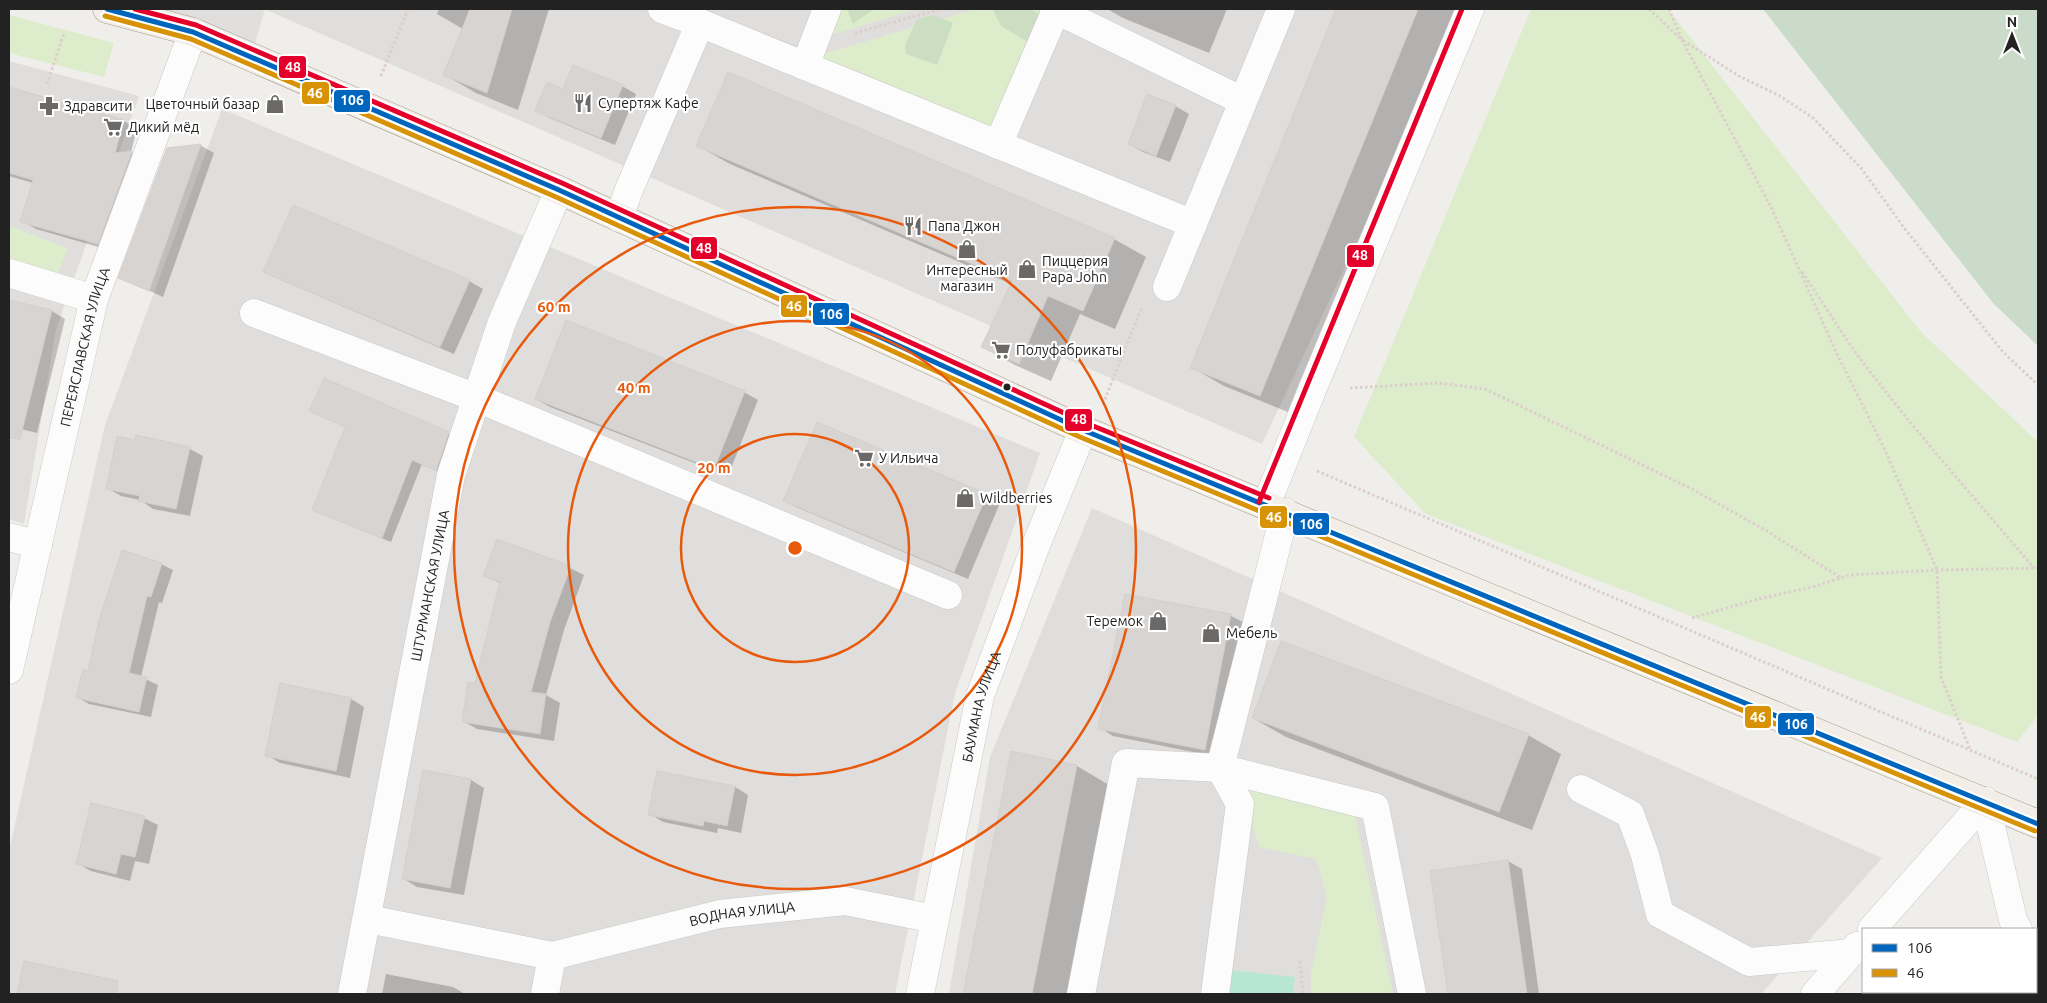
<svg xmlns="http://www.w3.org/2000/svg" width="2047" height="1003" font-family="Ubuntu,sans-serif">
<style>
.residential{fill:#dfdedc}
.grass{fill:#ddeccb}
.forest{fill:#cbdec1}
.cemetery{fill:#cadbca}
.pitch{fill:#b7e6d2}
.parking{fill:#e0dfde}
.shadow{fill:#0003}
.building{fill:#d7d4d2;stroke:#d3d0cc}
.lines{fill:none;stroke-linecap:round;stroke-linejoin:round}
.minor-casing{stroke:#c9c8c7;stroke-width:29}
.major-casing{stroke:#a79c86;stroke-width:29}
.path{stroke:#dccecd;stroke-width:3;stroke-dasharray:2.5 2.5;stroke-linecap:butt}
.minor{stroke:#fdfcfc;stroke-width:28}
.major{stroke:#f3ede7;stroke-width:28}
.bus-1-casing{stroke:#fff;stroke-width:9}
.bus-2-casing{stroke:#fff;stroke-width:9}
.bus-3-casing{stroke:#fff;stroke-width:9}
.bus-1{stroke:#0065bd;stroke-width:5}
.bus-2{stroke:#d79205;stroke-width:5}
.bus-3{stroke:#e4002b;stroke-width:5}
.ring{fill:none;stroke:#e8590c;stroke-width:2.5}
.bus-dot{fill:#222;stroke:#fff;stroke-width:2}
.labels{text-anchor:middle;stroke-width:4.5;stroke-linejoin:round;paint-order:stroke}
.poi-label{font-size:14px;fill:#222;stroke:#fff;text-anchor:start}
.street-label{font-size:14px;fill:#222;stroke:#fff}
.centre{fill:#e8590c;stroke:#fff;stroke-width:2.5}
.ring-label{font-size:15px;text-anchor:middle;font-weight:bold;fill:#e8590c;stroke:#fff;stroke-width:4.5;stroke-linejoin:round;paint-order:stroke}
.line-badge{stroke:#fff;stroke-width:2}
.badge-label{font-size:14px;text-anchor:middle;font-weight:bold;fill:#fff}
</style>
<rect width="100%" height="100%" fill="#f0eeeb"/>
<g class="residential">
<path d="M264,9h1202l-204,435z"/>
<path d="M9,61l130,35 -83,233 -32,195 -15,-5z"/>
<path d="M222,109l818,344 -85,240 -60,301h-886v-143l96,-426z"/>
<path d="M1092,508l790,350 -121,136h-812l41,-237z"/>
<path d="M1876,992h137l2,2h-141z"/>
</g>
<g class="grass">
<path d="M832,9h84l-94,29z"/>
<path d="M976,9h61l10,5 -53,119 -175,-70 4,-9z"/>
<path d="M1531,9h137l253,323 117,110v273l-21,27 -591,-228 -72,-77z"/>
<path d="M9,15l105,28 -10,34 -95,-24z"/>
<path d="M9,226l59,22 -13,33 -46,-15z"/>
<path d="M1239,781l115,30 39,183h-82v-21l16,-76 -11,-38 -57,-12z"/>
</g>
<g class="forest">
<path d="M847,9h27l-21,15z"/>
<path d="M995,9h34l17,8 -13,28 -32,-19 -7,-14z"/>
<path d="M933,15l20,8 -16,42 -31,-11 -1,-8 12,-27z"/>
</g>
<path class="cemetery" d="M1763,9h275v337l-45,-43z"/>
<path class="pitch" d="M1229,970l66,7 -2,17h-66z"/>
<path class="parking" d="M135,9h130l-12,41z"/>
<g class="shadow">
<path d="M439,9h110l-31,101 -42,-17 -31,-18 18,-46 -26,-15z"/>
<path d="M1107,9h120l-18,44 -86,-35z"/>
<path d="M1338,9h120l-165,405 -69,-28 -33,-19z"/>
<path d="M622,86l14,8 -21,51 -65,-27 -14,-8 28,-20z"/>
<path d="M9,88l115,33 13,8 -6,23 14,8 -33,91 -76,-22 -14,-8 11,-38 -24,-7z"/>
<path d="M1175,106l14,8 -19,48 -27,-10 -14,-8z"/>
<path d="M200,145l14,8 -51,144 -43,-20z"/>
<path d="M698,146l416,93 32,18 -31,72 -35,-15 -29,67 -36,-16 -32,-18 28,-63 -281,-120z"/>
<path d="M265,271l204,10 14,8 -29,65 -175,-75z"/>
<path d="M9,301l43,10 13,8 -28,114 -28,-7z"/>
<path d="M744,392l14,8 -30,76 -178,-69 -14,-8z"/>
<path d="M311,411l137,23 9,5 -12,36 -23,-11 -31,78 -78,-32 33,-83z"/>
<path d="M137,437l53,12 13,7 -13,60 -37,-7 -13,-9 -19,-4 -14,-8z"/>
<path d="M986,495l14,8 -32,76 -170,-71 -14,-8z"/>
<path d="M161,564l12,6 -11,33 -3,-1 -18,75 17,8 -7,32 -62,-13 -12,-7 12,-25z"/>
<path d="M570,568l14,7 -20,55 -18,65 14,8 -6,38 -77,-12 -14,-8 12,-37 26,-100 -17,-9z"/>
<path d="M1126,595l105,21 14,7 -27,134 -105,-21 -13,-8z"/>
<path d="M281,685l70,14 13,8 -14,71 -70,-15 -13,-8z"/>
<path d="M1253,718l275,17 33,19 -29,76 -246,-93z"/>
<path d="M1012,753l65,13 32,19 -41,209h-104z"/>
<path d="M471,780l13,8 -20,107 -47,-8 -13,-8z"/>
<path d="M735,787l13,8 -7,38 -23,-5 -1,5 -54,-11 -13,-8z"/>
<path d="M144,818l14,7 -9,39 -14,-3 -5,20 -39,-10 -14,-8z"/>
<path d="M1508,861l14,8 17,125h-90l-17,-122z"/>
<path d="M25,962l63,19 -3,13h-66z"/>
<path d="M386,974l67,13 12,7h-83z"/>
</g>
<g class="building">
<path d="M470,9h42l-25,84 -44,-18z"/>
<path d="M1336,9h82l-158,387 -70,-28z"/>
<path d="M573,65l50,20 -22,53 -66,-27 12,-29 16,7z"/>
<path d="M728,72l387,166 -32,73 -35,-15 -29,68 -38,-17 31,-66 -316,-135z"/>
<path d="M9,87l115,33 -9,33 17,-2 -34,93 -78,-22 13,-42 -24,-7z"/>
<path d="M1147,94l29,11 -20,51 -28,-12z"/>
<path d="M201,144l-52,147 -31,-13 49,-130z"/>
<path d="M293,205l177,75 -30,67 -177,-75z"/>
<path d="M9,300l43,10 -32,129 -11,-1z"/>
<path d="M566,320l179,71 -31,78 -179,-70z"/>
<path d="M324,378l125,54 -13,39 -24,-11 -30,78 -70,-28 33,-83 -36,-16z"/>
<path d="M817,422l170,72 -33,78 -171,-71z"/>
<path d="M136,435l54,12 -14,62 -38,-8 2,-5 -34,-7 11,-53 18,4z"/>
<path d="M497,539l74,27 -21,56 -19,70 15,2 -6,40 -78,-12 6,-40 7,1 25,-101 -17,-6z"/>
<path d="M122,550l40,13 -11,34 -4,-1 -18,77 18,4 -8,35 -63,-14 7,-29 5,2 11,-51z"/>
<path d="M1125,594l106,20 -26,136 -107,-21z"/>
<path d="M1281,641l248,93 -30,78 -247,-94z"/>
<path d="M280,683l71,15 -15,73 -71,-15z"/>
<path d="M1011,751l66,14 -45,229h-69z"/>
<path d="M423,770l48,9 -21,109 -48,-9z"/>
<path d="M657,771l78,15 -8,40 -23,-5 -1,5 -55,-11z"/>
<path d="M91,803l54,13 -10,41 -14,-3 -5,20 -40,-10z"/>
<path d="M1508,860l19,134h-79l-18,-123z"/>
<path d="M24,961l94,20 -2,13h-99z"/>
</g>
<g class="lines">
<g class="minor-casing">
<g id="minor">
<path d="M662,9l38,14"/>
<path d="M1054,9l189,92"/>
<path d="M805,66l22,-57"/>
<path d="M998,145l58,-135"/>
<path d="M619,218l9,-26 72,-169 493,201"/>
<path d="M9,273l85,26"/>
<path d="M1167,287l114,-278"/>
<path d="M254,313l223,85 471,197"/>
<path d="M1266,505l46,-115 158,-381"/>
<path d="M9,537l29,8"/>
<path id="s1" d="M9,670l85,-371 99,-267"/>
<path d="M1220,768l155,39 37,187"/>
<path d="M1581,789l49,25 15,41 15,59 89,48 102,-9"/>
<path d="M1985,801l28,119 5,9"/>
<path d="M368,919l184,37 -7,38"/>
<path d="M1872,929l113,-128"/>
<path id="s2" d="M552,956l168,-42 125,-13 90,18"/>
<path d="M2036,961l2,4"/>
<path id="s3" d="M352,994l99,-519 51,-153 57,-132"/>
<path id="s4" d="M920,994l60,-298 56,-151 47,-115"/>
<path d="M1081,994l45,-231 94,5 65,-256"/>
<path d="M1215,994l25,-190 -20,-36"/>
<path d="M1815,994l42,-48"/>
</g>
</g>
<g class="major-casing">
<path id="major" d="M107,9l86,23 366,158 524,240 955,394"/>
</g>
<g class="path">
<path d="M1649,9l33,31 90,169 64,143 49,98 52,120 4,107 29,72"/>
<path d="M1669,9l13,31 57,36 41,20 33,22 48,50 44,61 98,123 35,33"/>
<path d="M855,33l86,-24"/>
<path d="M381,76l27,-67"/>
<path d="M47,84l17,-51"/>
<path d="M1802,272c22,32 42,66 66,97 53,69 110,133 166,199"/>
<path d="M1350,388l88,-5 47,6 205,99 77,43 74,47"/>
<path d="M1103,404l39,-97"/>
<path d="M1317,471l721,308"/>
<path d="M1692,618l70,-20 51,-11 37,-12 87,-5 101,-2"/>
<path d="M1300,961l3,33"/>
</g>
<use href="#minor" class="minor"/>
<use href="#major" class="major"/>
<g class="bus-1-casing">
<path id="bus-1" d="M107,9l86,23 366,158 524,240 955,394"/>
</g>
<g class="bus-2-casing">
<path id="bus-2" d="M105,16l86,23 365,158 524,240 955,394"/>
</g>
<g class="bus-3-casing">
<g id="bus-3">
<path d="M135,9l61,16 366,158 524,240 183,75"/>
<path d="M1259,502l203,-493"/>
</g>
</g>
<use href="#bus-1" class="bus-1"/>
<use href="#bus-2" class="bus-2"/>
<use href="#bus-3" class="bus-3"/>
</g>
<g class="ring">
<circle cx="795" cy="548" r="114"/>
<circle cx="795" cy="548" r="227"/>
<circle cx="795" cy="548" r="341"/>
</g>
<defs>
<g id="restaurant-bare" transform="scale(1.5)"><path d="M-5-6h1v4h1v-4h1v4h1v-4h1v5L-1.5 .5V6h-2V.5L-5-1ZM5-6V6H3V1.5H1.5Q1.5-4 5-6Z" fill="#6a6968" stroke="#fff" stroke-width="2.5" paint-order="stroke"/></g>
<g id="shop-bare" transform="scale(1.5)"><path d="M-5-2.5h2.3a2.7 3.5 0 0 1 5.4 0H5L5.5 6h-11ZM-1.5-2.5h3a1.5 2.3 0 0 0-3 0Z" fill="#6a6968" stroke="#fff" stroke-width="2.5" paint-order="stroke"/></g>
<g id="pharmacy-bare" transform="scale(1.5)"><path d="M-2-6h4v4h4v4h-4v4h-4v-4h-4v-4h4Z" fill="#6a6968" stroke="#fff" stroke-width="2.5" paint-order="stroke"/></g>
<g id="supermarket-bare" transform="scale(1.5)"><path d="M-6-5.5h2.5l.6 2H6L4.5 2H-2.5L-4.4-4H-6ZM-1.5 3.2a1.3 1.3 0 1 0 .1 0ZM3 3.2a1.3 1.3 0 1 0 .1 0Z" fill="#6a6968" stroke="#fff" stroke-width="2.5" paint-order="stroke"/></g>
</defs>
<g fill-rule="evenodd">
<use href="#restaurant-bare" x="583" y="103"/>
<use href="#shop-bare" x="275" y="104"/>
<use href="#pharmacy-bare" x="49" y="106"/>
<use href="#supermarket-bare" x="113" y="127"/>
<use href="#restaurant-bare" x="913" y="226"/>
<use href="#shop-bare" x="967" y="249"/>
<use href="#shop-bare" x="1027" y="269"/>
<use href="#supermarket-bare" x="1001" y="350"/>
<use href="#supermarket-bare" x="864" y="458"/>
<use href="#shop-bare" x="965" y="498"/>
<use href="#shop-bare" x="1158" y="621"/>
<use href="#shop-bare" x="1211" y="633"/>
</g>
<circle class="bus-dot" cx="1007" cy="387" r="4.5"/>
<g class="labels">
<g class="poi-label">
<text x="598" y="108">Супертяж Кафе</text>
<text x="260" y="109" text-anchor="end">Цветочный базар</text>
<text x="64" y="111">Здравсити</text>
<text x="128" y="132">Дикий мёд</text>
<text x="928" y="231">Папа Джон</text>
<text x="1042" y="266">Пиццерия<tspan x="1042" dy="16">Papa John</tspan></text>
<text x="967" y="275" text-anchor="middle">Интересный<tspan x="967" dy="16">магазин</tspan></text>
<text x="1016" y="355">Полуфабрикаты</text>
<text x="879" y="463">У Ильича</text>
<text x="980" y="503">Wildberries</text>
<text x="1143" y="626" text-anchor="end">Теремок</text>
<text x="1226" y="638">Мебель</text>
</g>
<g class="street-label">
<text dy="5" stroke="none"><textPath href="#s1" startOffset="332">ПЕРЕЯСЛАВСКАЯ УЛИЦА</textPath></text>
<text dy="5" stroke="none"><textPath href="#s3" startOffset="416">ШТУРМАНСКАЯ УЛИЦА</textPath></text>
<text dy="5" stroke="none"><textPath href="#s4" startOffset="294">БАУМАНА УЛИЦА</textPath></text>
<text dy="5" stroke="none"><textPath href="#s2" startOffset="195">ВОДНАЯ УЛИЦА</textPath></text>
</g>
</g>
<circle cx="795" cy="548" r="8" class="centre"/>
<g class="ring-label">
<text x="554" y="312">60 m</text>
<text x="634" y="393">40 m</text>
<text x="714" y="473">20 m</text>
</g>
<g class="line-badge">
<rect x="278" y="55" width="29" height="24" rx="5" fill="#e4002b"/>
<rect x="301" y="81" width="29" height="24" rx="5" fill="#d79205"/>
<rect x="333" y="89" width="38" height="24" rx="5" fill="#0065bd"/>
<rect x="690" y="236" width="28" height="24" rx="5" fill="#e4002b"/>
<rect x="1346" y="244" width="29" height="24" rx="5" fill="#e4002b"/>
<rect x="780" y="294" width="28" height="24" rx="5" fill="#d79205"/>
<rect x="812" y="302" width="38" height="24" rx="5" fill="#0065bd"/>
<rect x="1064" y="408" width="29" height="24" rx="5" fill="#e4002b"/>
<rect x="1259" y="505" width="29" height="24" rx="5" fill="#d79205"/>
<rect x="1292" y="512" width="38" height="24" rx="5" fill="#0065bd"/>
<rect x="1744" y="705" width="28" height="24" rx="5" fill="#d79205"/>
<rect x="1777" y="712" width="38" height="24" rx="5" fill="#0065bd"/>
</g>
<g class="badge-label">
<text x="293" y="72">48</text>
<text x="315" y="98">46</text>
<text x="352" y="105">106</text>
<text x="704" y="253">48</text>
<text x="1360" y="260">48</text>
<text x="794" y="311">46</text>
<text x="831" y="319">106</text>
<text x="1079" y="424">48</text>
<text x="1274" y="522">46</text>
<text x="1311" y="529">106</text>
<text x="1758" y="722">46</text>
<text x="1796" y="729">106</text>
</g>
<rect width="2047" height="1003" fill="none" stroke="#222222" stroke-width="20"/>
<rect x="1862" y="928" width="175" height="65" fill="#ffffff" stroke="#a7a7a7"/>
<rect x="1872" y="944" width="25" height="8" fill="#0065bd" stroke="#a7a7a7"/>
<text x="1907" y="953" font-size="15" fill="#222222">106</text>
<rect x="1872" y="969" width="25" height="8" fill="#d79205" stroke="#a7a7a7"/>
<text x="1907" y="978" font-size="15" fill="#222222">46</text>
<g transform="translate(2012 35)" stroke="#ffffff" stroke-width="4" paint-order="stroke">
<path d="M0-4L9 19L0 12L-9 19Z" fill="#222222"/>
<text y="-8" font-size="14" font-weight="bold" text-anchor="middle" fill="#222222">N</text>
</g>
</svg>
